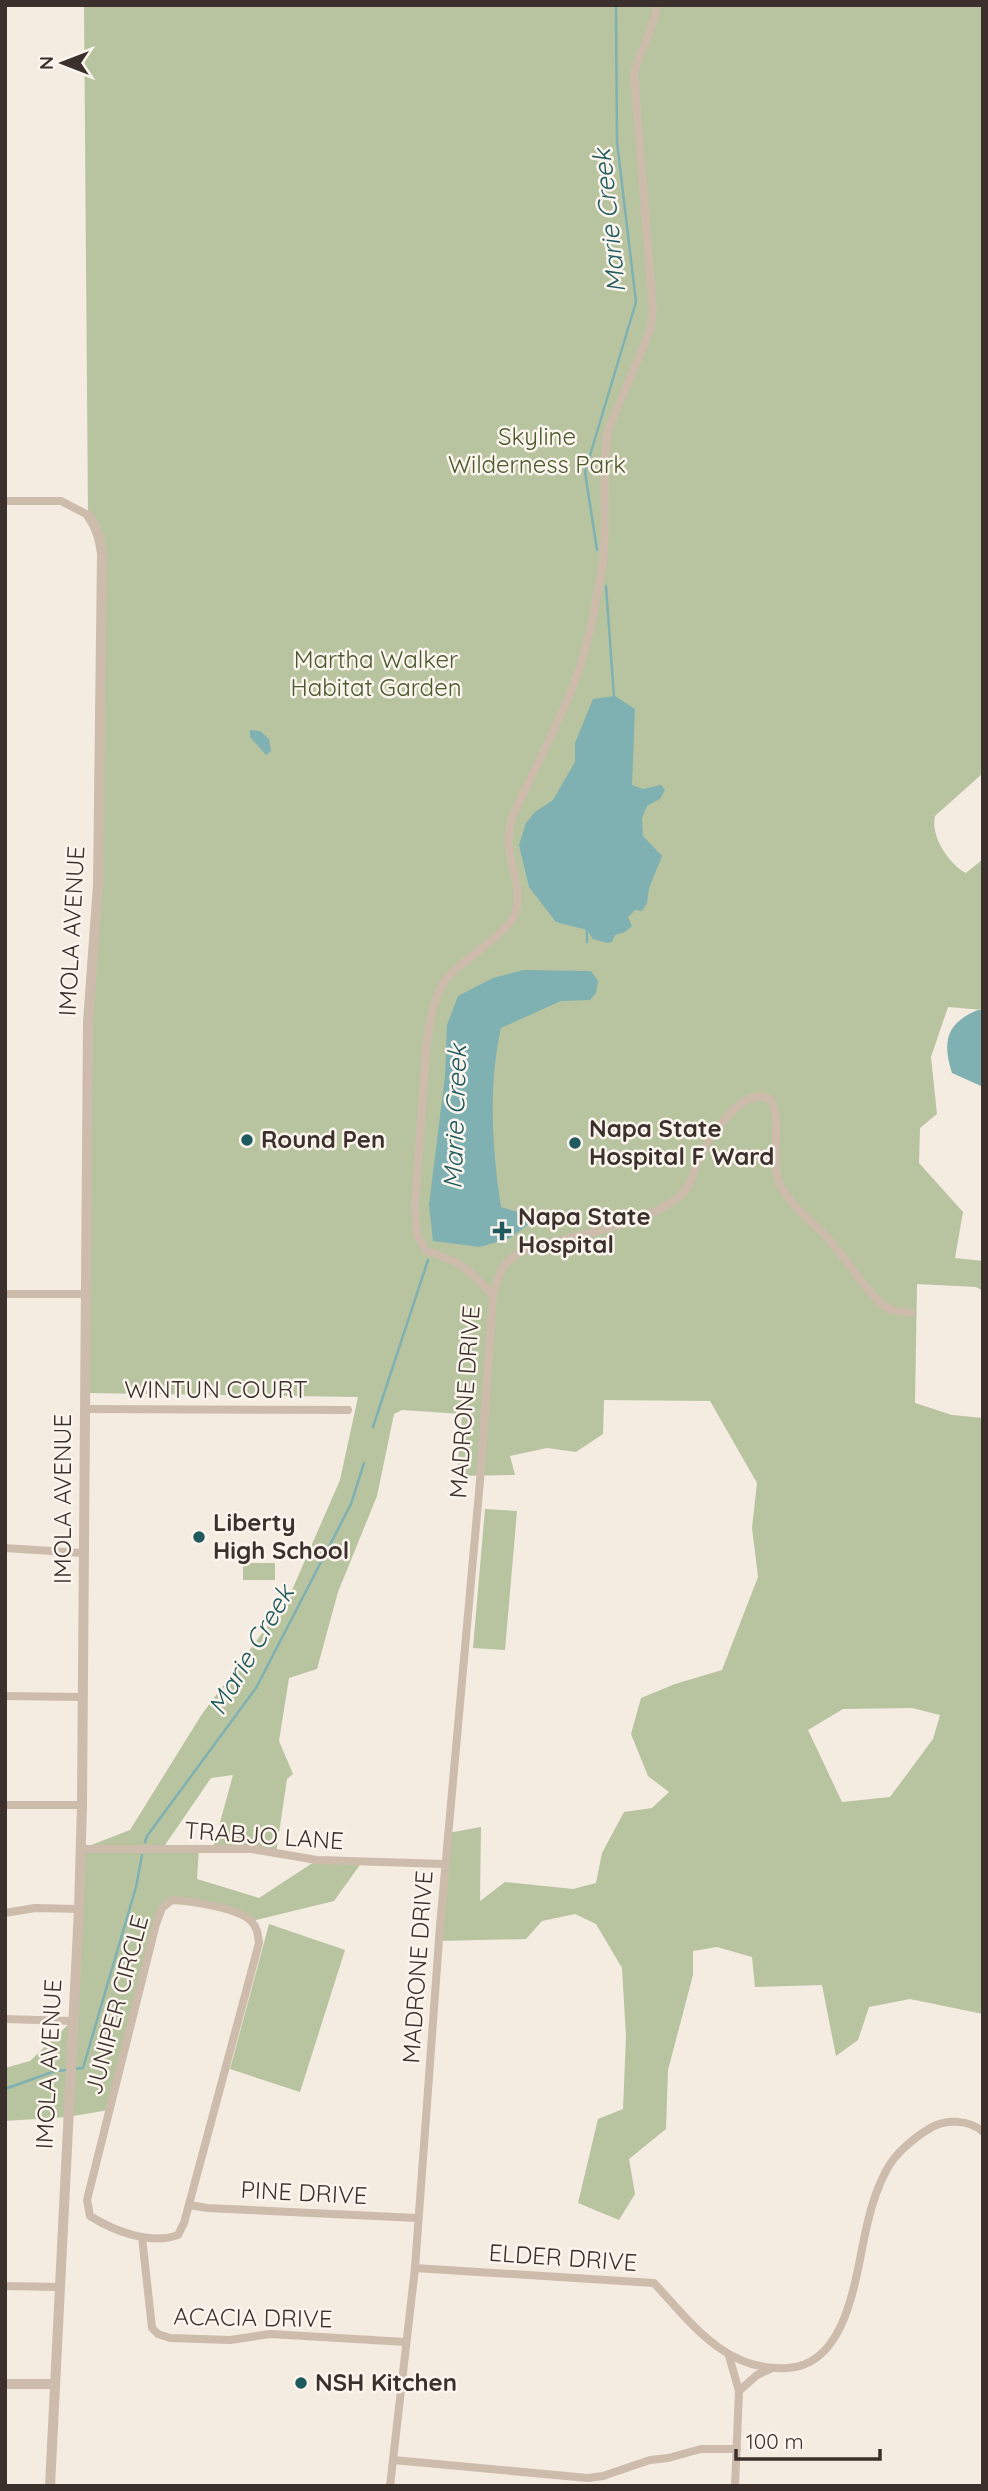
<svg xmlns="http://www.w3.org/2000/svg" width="988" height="2491" font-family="Quicksand,sans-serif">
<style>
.green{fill:#b8c4a0;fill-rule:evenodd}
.water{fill:#7fb0b2}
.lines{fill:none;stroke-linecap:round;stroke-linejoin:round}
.stream{stroke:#7fb0b2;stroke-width:2.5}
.minor{stroke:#cdbbac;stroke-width:8}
.tertiary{stroke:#cdbbac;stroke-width:10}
.poi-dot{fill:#1f5a5e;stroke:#fbf5ee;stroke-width:2.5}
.labels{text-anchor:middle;stroke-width:5;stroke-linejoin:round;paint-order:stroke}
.park-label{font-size:24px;fill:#4a5a2e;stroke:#fbf5ee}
.street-label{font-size:24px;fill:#3b302b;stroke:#fbf5ee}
.poi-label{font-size:24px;font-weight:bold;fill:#3b302b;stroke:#fbf5ee;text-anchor:start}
.water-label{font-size:26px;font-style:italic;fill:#1f5a5e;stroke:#fbf5ee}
</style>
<rect width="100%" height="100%" fill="#f4ebe1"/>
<g class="green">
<path d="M84,5h899v768l-48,43c-5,20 14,48 31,57l17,-14v151l-35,-3 -17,50 6,57 -17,14 -1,35 44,49 -8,46 28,3v30l-7,-4 -59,-3 -2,119 37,12 31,3v596l-73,-15 -41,8 -11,33 -22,16 -14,-71 -67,2 -3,-30 -35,-10 -24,4v24l-25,95 -2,59 -37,30 6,35 -16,26 -41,-17 20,-84 25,-10 3,-72 -4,-69 -26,-44 -21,-10 -33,7 -16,18 -88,2 10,-108 33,-6 -1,74 25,-19 68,7 23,-6 6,-30 22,-41 28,-4 17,-16 -21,-16 -17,-42 10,-36 34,-14 47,-14 36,-93 -6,-49 5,-45 -47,-82 -106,-1 -1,34 -27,18 -29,-4 -37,8 5,19 -58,1 5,-62 -60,-4 -8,4 -17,82 -39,96 -21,77 -28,9 -10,63 14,33 -6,5 -11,74 -63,-5 20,-73 -22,3 -48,70h36l-2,31 62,19 58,-38 45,2 -28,39 -82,20 -7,-5 -73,-16 -10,8 -53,202 -42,7 -62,4v-53l25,-7 42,-40 9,-172 49,-19 72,-116 87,-117 51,-117 18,-83 -273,-4 6,-420 11,-419 -14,-39zM912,1708l28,7 -7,24 -43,58 -48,5 -34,-72 35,-21z"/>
<path d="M485,1509l32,2 -12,139 -32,-2z"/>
<rect x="243" y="1563" width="32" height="17"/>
<path d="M269,1924l76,26 -45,142 -70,-23z"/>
</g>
<g class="water">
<path d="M615,696l20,13 -3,76 11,4 18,-4 4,5 -5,9 -13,7 -5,12 1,18 19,20 -13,32 -2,15 -5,8 -7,-1 -7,7 4,9 -7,6 -10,3 -3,7 -4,1 -15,-4 -6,-9 -31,-8 -27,-35 -10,-42 7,-22 9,-11 18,-12 22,-38v-19l18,-44z"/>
<path d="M250,730l10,1 9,8 2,12 -5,4 -16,-18z"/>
<path d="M523,970l68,1 7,10 -2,12 -6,7 -29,1 -60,27c-13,57 -9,121 0,179l36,11 -27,20 -30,9 -47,-6 -4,-36 16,-129 2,-51 11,-29 35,-18z"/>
<path d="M978,1010h5l-2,76 -29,-13c-10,-31 -6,-50 26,-63z"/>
</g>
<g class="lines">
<g class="stream">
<path d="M597,550l-12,-78 51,-170 -19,-160 -1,-137"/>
<path d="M606,586l8,111"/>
<path d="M587,927v15"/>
<path d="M373,1427l55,-167"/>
<path d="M145,1842l2,-6 109,-148 95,-184 13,-41"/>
<path d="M73,2069l10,-1 53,-181 6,-32"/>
<path d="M5,2089l50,-18 12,-1"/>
</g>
<g class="minor">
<path d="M5,501h56l27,14"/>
<path d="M5,1294h80"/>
<path d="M493,1296c4,-16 8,-32 23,-41 10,-6 24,-9 35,-12 39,-11 99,-21 130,-48 12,-11 14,-30 21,-43 11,-20 44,-69 69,-52 12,21 -1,53 7,79 8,25 36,43 52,62 18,20 32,44 51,63l11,6 19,3"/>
<path d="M84,1409l264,1"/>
<path d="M5,1548l78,5"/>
<path d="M5,1696l77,1"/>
<path d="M5,1805h77"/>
<path d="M81,1849h171l65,11 128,4"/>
<path d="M172,1900c18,1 69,8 80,22 6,7 6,13 7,21l-75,280 -6,12c-28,10 -64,-4 -88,-19l-3,-16 69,-276 6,-16z"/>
<path d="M5,1913l30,-5 44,1"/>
<path d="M5,2019l67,2"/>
<path d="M189,2205l18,3 210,10"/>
<path d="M142,2237l10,91 6,6 12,4 60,2 40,-6 136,8"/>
<path d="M415,2268l239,15c38,41 72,89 133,85 64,-3 69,-101 81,-147 4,-17 10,-35 18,-50 9,-18 29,-34 46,-44 15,-8 37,-7 50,4"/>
<path d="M5,2286l54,1"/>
<path d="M729,2356l10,35 -4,95"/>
<path d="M739,2391l18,-16 13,-6"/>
<path d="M393,2460l195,18 15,-2 47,-16 18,-2 33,-9h36"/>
<path d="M390,2486l25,-218 25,-342 40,-445 13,-185c-23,-27 -33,-35 -67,-45l-9,-16 -2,-30 11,-155c3,-23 6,-53 21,-72 17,-20 62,-44 69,-67 6,-20 -5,-44 -7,-64 -2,-11 1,-21 4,-32 20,-42 41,-83 59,-126 15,-37 23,-81 30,-120 7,-46 -1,-93 6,-139l42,-99 3,-20 -19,-238c6,-23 20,-43 23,-68"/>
</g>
<g class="tertiary">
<path d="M5,2384h50"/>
<path d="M50,2486l29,-577 3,-104 6,-783 10,-137 4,-331c-2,-15 -5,-27 -14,-39"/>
</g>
</g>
<g class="poi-dot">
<circle cx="247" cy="1140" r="7"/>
<circle cx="575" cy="1143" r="7"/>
<path d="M498.5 1220.5h7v7h7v7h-7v7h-7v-7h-7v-7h7z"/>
<circle cx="199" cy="1537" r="7"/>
<circle cx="301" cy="2383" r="7"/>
</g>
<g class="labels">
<g class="park-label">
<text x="537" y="445">Skyline<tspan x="537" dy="28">Wilderness Park</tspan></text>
<text x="376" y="668">Martha Walker<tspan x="376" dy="28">Habitat Garden</tspan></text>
</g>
<g class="street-label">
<text transform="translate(72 931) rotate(-87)" y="8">IMOLA AVENUE</text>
<text x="216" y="1398">WINTUN COURT</text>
<text transform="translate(465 1402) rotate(-86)" y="8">MADRONE DRIVE</text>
<text transform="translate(63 1499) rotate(-90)" y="8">IMOLA AVENUE</text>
<text transform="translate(264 1836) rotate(4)" y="8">TRABJO LANE</text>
<text transform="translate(418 1967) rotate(-86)" y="8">MADRONE DRIVE</text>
<text transform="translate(117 2005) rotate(-75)" y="8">JUNIPER CIRCLE</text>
<text transform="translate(49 2064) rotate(-87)" y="8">IMOLA AVENUE</text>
<text transform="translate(304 2193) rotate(3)" y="8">PINE DRIVE</text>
<text transform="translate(563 2258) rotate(4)" y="8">ELDER DRIVE</text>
<text transform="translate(253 2318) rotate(1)" y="8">ACACIA DRIVE</text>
</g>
<g class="poi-label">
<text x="589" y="1137">Napa State<tspan x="589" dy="28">Hospital F Ward</tspan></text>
<text x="261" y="1148">Round Pen</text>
<text x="518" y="1225">Napa State<tspan x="518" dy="28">Hospital</tspan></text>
<text x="213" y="1531">Liberty<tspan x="213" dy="28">High School</tspan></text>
<text x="315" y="2391">NSH Kitchen</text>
</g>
<g class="water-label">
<text transform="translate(609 221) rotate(-96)" y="9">Marie Creek</text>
<text transform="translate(455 1117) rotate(-88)" y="9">Marie Creek</text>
<text transform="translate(251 1650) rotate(-60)" y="9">Marie Creek</text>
</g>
</g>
<rect width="988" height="2491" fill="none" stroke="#3b302b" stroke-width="14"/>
<g transform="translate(63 63) rotate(270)" stroke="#fbf5ee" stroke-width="5" paint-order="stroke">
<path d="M0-5L12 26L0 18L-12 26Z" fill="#3b302b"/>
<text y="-10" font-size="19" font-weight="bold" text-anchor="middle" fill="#3b302b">N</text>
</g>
<path d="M736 2449v10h144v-10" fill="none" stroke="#3b302b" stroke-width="3.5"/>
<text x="746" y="2449" font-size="21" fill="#3b302b" stroke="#fbf5ee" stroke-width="5" paint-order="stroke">100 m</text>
</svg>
